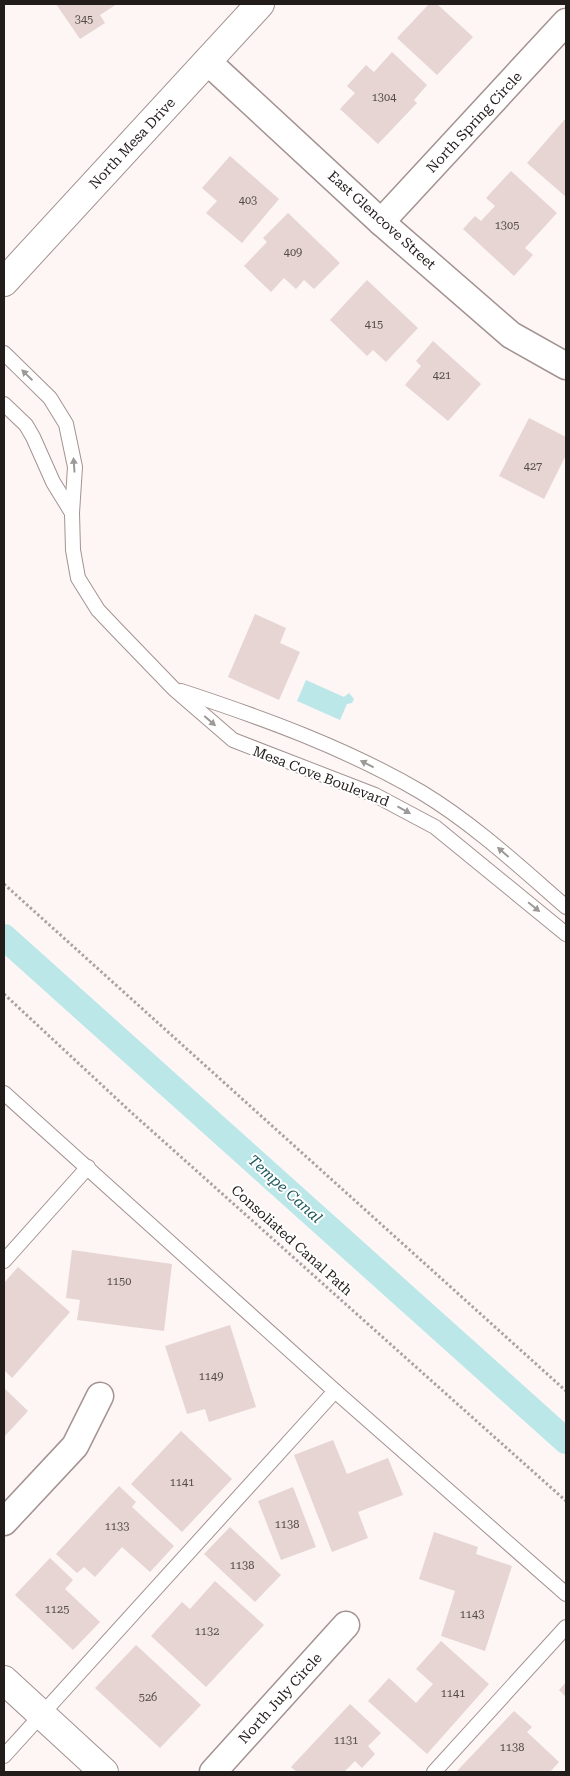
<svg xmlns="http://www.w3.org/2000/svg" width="570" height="1776" font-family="'Roboto Serif',serif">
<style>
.water{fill:#bce7e8}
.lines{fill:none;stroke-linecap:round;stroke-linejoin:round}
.canal{stroke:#bce7e8;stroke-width:26}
.building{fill:#e6d5d2}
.lane-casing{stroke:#a39391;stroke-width:16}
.street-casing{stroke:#a39391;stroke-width:29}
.secondary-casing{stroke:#a39391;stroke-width:30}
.path{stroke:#aaa3a2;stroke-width:3;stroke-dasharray:2.5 2.5;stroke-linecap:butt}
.lane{stroke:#fff;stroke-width:14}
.street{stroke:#fff;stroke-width:26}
.secondary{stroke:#fff;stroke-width:28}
.oneway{fill:#9c9998}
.labels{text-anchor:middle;stroke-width:4;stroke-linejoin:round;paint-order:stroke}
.number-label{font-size:11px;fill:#534a49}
.street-label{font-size:14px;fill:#221c1b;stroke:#fff}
.water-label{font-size:15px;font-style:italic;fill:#1f595b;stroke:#fff}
</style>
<rect width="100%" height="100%" fill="#fdf6f5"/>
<path class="water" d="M306,680l38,17 5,-4 5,6 -2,4 -5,1 -7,16 -43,-19z"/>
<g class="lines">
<path class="canal" d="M4,937l562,504"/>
</g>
<g class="building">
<path d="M56,4h61l-17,11 5,8 -25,16z"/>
<path d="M429,4h8l36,33 -36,38 -40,-37z"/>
<path d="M392,52l35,33 -13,15 3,3 -39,41 -38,-35 15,-16 -8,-7 19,-21 8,7z"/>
<path d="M566,118v79l-39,-34z"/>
<path d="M230,156l49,43 -37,44 -36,-30 11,-12 -15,-13z"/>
<path d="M511,171l46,42 -32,35 8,7 -19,21 -51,-47 12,-13 6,5 14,-15 -9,-8z"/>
<path d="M288,213l52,50 -26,26 -10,-9 -8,9 -12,-11 -13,14 -27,-26 23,-24 -4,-4z"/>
<path d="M367,280l51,48 -32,34 -13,-12 -6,6 -37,-36z"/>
<path d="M433,341l48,43 -33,37 -43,-36 16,-19 -5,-5z"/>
<path d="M529,418l37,19v18l-22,44 -45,-23z"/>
<path d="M255,614l31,14 -6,15 20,9 -21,48 -51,-23z"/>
<path d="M72,1250l100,14 -8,67 -87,-11 3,-20 -14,-2z"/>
<path d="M18,1267l52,45 -58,66 -8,-8v-87z"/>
<path d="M230,1325l26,82 -47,15 -4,-13 -18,5 -22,-68z"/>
<path d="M4,1388l24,23 -24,26z"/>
<path d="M181,1431l51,48 -50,53 -51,-48z"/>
<path d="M333,1440l14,34 41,-16 15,37 -45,17 10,26 -36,14 -38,-97z"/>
<path d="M119,1486l17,16 -4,5 42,39 -24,26 -28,-25 -27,30 -11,-10 -7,6 -21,-19z"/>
<path d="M293,1487l23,60 -35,13 -23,-59z"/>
<path d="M230,1527l51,48 -26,27 -51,-48z"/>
<path d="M434,1532l44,15 -2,7 36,12 -27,85 -44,-15 14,-45 -36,-12z"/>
<path d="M50,1558l23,22 -8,9 35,33 -27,28 -58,-55z"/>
<path d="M215,1581l49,44 -58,62 -55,-51 31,-34 8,7z"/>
<path d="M441,1641l48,43 -62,70 -59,-53 21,-23 27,25 17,-19 -17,-15z"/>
<path d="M136,1645l65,60 -41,43 -65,-60z"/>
<path d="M566,1682v15l-7,-7z"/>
<path d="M350,1704l31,29 -13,13 7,8 -13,14 -7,-7 -11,11h-47l-6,-5z"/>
<path d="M514,1711l18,16 -5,5 32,30 -9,10h-94z"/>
</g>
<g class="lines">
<g class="lane-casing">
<g id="lane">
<path d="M4,353l46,45 16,26 9,43 -3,46 1,37 5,28 20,32 19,20 57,59 59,51 142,55 60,32 131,107"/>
<path d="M4,404l22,21 7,12 20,45 19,31"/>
<path d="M181,691c82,27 165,57 240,101 53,32 99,75 145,115"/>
<path d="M4,1093l331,298 231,203"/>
<path d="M4,1261l84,-94"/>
<path d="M4,1756l331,-365"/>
<path d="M434,1772l132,-145"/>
</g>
</g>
<g class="street-casing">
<g id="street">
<path d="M207,61l174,161 130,113 55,31"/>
<path d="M381,222l185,-200"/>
<path d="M4,1522l71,-76 25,-50"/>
<path d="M213,1772l133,-147"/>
</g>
</g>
<g class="secondary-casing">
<g id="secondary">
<path d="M4,282l256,-278"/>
<path d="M4,1680l100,92"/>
</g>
</g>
<g class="path">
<path d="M4,884l562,507"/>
<path d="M4,994l129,120 433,387"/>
</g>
<use href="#lane" class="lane"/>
<use href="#street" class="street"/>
<use href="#secondary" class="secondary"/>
</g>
<defs><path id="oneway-solid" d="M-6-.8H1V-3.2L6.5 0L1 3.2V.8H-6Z" transform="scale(1.25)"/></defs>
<g class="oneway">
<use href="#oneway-solid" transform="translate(27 375) rotate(-136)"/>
<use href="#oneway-solid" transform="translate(74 465) rotate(-94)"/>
<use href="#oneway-solid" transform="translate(210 721) rotate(41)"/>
<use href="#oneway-solid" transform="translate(367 764) rotate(-153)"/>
<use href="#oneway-solid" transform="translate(404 810) rotate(29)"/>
<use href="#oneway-solid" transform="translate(503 852) rotate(-139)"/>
<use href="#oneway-solid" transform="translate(534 907) rotate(39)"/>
</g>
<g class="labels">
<g class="number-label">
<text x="84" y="23">345</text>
<text x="384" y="101">1304</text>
<text x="248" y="204">403</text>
<text x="507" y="229">1305</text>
<text x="293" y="256">409</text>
<text x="374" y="328">415</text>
<text x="442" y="379">421</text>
<text x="533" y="470">427</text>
<text x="119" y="1285">1150</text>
<text x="211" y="1380">1149</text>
<text x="182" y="1486">1141</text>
<text x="287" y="1528">1138</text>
<text x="117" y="1530">1133</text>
<text x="242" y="1569">1138</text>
<text x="57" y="1613">1125</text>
<text x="472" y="1618">1143</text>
<text x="207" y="1635">1132</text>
<text x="453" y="1697">1141</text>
<text x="148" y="1701">526</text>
<text x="346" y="1744">1131</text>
<text x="512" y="1751">1138</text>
</g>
<g class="street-label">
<text transform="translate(474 122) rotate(-47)" y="5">North Spring Circle</text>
<text transform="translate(132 143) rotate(-47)" y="5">North Mesa Drive</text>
<text transform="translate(382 220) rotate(42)" y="5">East Glencove Street</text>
<text transform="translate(321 776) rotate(21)" y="5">Mesa Cove Boulevard</text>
<text transform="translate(292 1240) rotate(42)" y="5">Consoliated Canal Path</text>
<text transform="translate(280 1698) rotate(-48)" y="5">North July Circle</text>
</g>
<g class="water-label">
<text transform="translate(285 1189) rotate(42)" y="5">Tempe Canal</text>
</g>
</g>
<rect width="570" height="1776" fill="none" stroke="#221c1b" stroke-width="10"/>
</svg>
